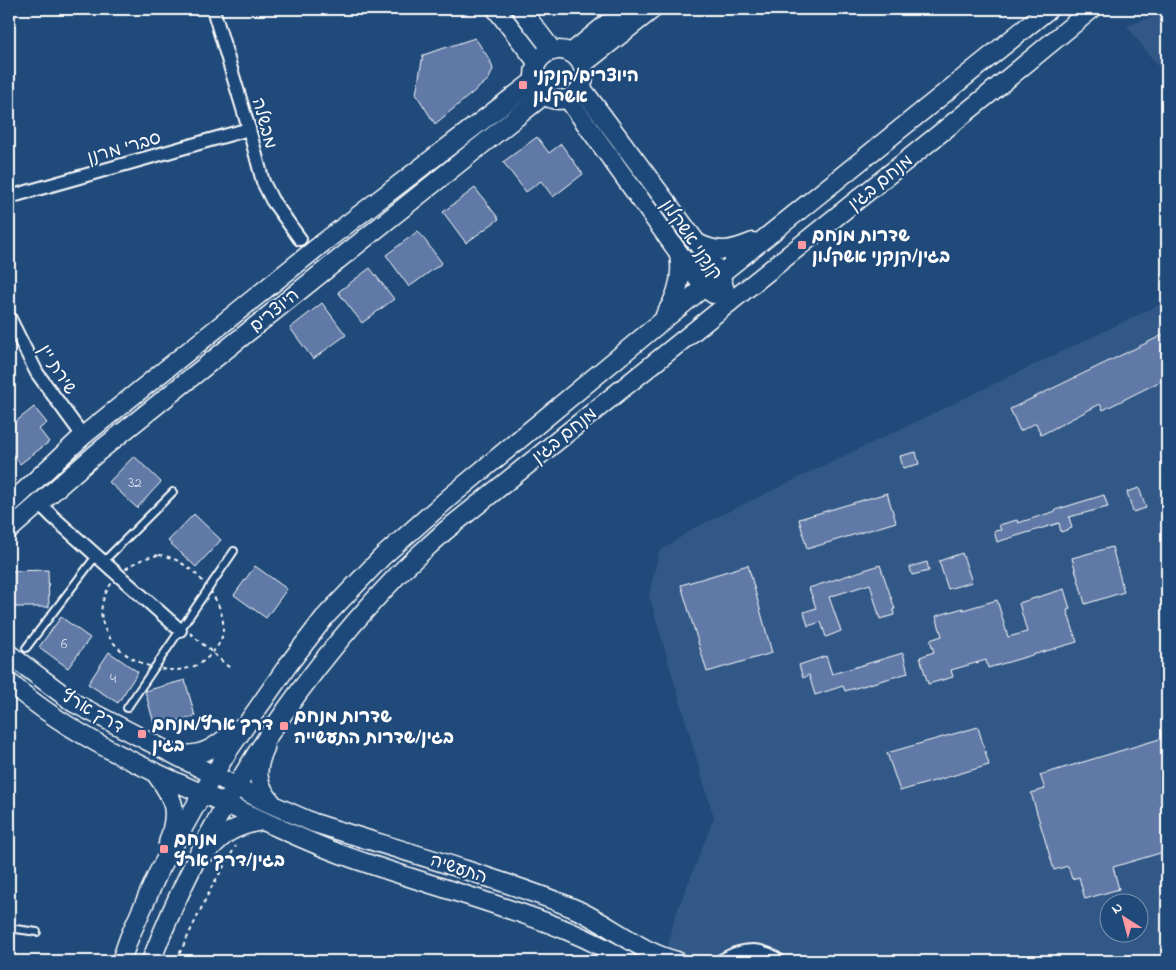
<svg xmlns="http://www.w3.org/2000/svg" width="1176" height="970" font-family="'Indie Flower','Playpen Sans Hebrew',sans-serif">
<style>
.built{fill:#325887;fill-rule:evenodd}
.building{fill:#6079a6;stroke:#fff}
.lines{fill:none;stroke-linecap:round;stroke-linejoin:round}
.lane-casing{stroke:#fff;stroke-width:10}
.street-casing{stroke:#fff;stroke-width:16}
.secondary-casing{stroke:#fff;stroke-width:21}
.path{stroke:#fff;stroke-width:2;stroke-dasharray:4 4;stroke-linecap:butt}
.lane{stroke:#1f4a7a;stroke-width:6}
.street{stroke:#1f4a7a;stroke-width:12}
.secondary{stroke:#1f4a7a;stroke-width:18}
.poi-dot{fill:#ff9aa2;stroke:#1f4a7a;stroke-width:2}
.labels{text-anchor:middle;stroke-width:4.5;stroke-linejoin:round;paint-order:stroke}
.number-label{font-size:15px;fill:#d7dee9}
.poi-label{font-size:18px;font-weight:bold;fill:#fff;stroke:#1f4a7a;text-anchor:start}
.street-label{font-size:18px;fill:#fff;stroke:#1f4a7a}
</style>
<rect width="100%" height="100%" fill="#1f4a7a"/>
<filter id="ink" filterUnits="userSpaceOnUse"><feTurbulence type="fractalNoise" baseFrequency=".02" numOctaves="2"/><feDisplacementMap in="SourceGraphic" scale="10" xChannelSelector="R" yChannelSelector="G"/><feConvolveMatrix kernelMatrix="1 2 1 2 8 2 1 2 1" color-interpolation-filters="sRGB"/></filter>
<g filter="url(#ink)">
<g class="built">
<path d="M1167,12v66l-40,-52z"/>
<path d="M1167,301v660h-502l9,-42 40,-101 -65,-223 10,-43 35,-24zM1108,902h30v30h-30z"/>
</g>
<g class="building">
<path d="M475,38l15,22 3,9 -4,10 -54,45 -19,-30 7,-39z"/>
<path d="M537,137l12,16 12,-9 22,30 -30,23 -12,-16 -15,11 -23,-30z"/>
<path d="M475,188l24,31 -33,24 -23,-31z"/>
<path d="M418,231l24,32 -33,24 -23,-32z"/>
<path d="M370,268l24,31 -32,24 -24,-31z"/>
<path d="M322,303l24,32 -33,24 -23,-31z"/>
<path d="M1167,333v45l-64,32 -3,-6 -59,31 -5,-12 -16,8 -10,-22z"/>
<path d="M34,407l13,16 -8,6 10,13 -29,22 -11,-15v-22z"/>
<path d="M916,452l3,12 -16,4 -3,-12z"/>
<path d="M134,456l27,26 -24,26 -28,-26z"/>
<path d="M1139,488l7,20 -13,4 -6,-20z"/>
<path d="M887,493l9,29 -89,27 -8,-30z"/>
<path d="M1104,495l4,12 -39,10 3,11 -11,4 -2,-9 -62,19 -3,-11 7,-1 -2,-5 18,-5 1,3 38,-12 -1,-1z"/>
<path d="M194,514l27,26 -25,27 -28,-26z"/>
<path d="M1112,547l12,45 -39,12 -13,-46z"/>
<path d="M962,553l10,29 -24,7 -9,-28z"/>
<path d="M927,562l2,9 -17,4 -2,-8z"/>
<path d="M748,565l24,88 -65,19 -26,-87z"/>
<path d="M880,565l15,44h-2l1,6 -14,4 -10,-35 -41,13 12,34 -15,6 -5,-15 -13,4 -4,-14 12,-4 -7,-20z"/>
<path d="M255,566l32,23 -21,29 -32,-23z"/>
<path d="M48,570l1,37h-39v-36z"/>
<path d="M1064,589l6,20 -3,1 10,32 -89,26 -2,-8 -35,10 2,7 -25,7 -8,-27 14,-5 -4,-12 12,-4 -6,-20 27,-8v2l34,-10 11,37 19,-5 -8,-29z"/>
<path d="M61,617l29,21 -22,30 -29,-21z"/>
<path d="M109,652l29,20 -20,31 -30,-19z"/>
<path d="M903,653l5,20 -63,18 -2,-5 -28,9 -6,-20 -6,3 -4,-13 27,-9 6,18z"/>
<path d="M185,680l10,36 -40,11 -10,-36z"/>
<path d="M978,727l11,38 -89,26 -13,-38z"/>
<path d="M1163,738l4,16v97l-54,16 6,22 -34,10 -6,-22 -7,2 -4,-13 -14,4 -23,-77 14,-4 -5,-14z"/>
</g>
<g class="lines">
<g class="lane-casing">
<g id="lane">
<path d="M103,562l70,-70"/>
<path d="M26,648l70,-92"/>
<path d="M127,708l107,-157"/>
<path d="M9,928l28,4"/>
</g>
</g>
<g class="street-casing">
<g id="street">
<path d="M213,9l36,120 14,53 9,18 28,39"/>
<path d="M9,197l240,-68"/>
<path d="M9,317l28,56 46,63"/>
<path d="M39,503l14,14 127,113"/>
<path d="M721,961c20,-12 39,-15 58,0"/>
</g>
</g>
<g class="secondary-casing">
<g id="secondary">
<path d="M496,9l41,53"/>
<path d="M521,9l32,42"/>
<circle cx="559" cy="75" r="25"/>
<path d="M571,53l54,-44"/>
<path d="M582,65l71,-56"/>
<path d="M581,87l139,187 9,29"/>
<path d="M568,99l131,182 4,6 10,7"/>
<path d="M697,243c22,11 34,8 56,-1"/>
<path d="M665,315c12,-18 18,-38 14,-60"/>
<path d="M9,505l74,-69 241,-194 211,-162"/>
<path d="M9,530l89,-78 446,-357"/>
<path d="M9,654l65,49 190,98 50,22c51,16 102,31 152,47 36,12 72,23 107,38 36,15 66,44 104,53"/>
<path d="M9,682c61,54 143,90 217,122 47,21 93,44 143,60 44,15 89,28 133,43 43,14 87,30 125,54"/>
<path d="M265,748c-11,24 -8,37 8,56"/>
<path d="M176,754c27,4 41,-8 61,-25"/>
<path d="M155,773c20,26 24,38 13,70"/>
<path d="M204,855c20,-21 28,-29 58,-34"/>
<path d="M121,961l8,-23 29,-65 44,-79 26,-43 60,-86 36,-47 58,-61 69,-61 210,-174 388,-313"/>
<path d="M151,961c56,-144 137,-271 244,-383 16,-17 33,-31 50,-47l544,-437 103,-85"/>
</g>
</g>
<g class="path">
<path d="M1163,9l4,6"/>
<path d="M159,555c29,2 67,44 64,74 0,11 -6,19 -13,26 -38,43 -145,-14 -96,-75 12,-14 27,-22 45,-25z"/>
<path d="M190,633l42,37"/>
<path d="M176,961l35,-73 25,-42"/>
</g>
<use href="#lane" class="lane"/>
<use href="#street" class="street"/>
<use href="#secondary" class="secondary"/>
</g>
</g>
<g class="poi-dot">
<rect x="518" y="80" width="10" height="10" rx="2.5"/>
<rect x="797" y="240" width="10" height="10" rx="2.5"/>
<rect x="279" y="721" width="10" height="10" rx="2.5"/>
<rect x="137" y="729" width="10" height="10" rx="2.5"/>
<rect x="159" y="844" width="10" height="10" rx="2.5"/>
</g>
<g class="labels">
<g class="number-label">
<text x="135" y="487">32</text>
<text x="64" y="648">6</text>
<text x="113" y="683">4</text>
</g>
<g class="poi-label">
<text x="533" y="81">היוצרים/קנקני<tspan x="533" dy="21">אשקלון</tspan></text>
<text x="812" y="241">שדרות מנחם<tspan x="812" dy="21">בגין/קנקני אשקלון</tspan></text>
<text x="294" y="722">שדרות מנחם<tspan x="294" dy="21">בגין/שדרות התעשייה</tspan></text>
<text x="152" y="730">דרך ארץ/מנחם<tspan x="152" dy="21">בגין</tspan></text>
<text x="174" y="845">מנחם<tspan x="174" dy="21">בגין/דרך ארץ</tspan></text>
</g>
<g class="street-label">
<text transform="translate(265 123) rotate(75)" y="6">מבשלה</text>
<text transform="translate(124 147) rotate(-16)" y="6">סברי מרנן</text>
<text transform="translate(880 182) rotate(-39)" y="6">מנחם בגין</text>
<text transform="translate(692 239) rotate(55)" y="6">קנקני אשקלון</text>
<text transform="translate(274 310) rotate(-39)" y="6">היוצרים</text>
<text transform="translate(58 369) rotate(58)" y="6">שירת יין</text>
<text transform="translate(564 435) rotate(-39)" y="6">מנחם בגין</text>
<text transform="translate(93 711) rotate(30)" y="6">דרך ארץ</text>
<text transform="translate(459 868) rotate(18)" y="6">התעשיה</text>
</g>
</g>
<rect width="1176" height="970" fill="none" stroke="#1f4a7a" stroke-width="30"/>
<rect x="15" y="15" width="1146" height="940" fill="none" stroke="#fff" stroke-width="2" filter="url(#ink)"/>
<g transform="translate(1124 918) rotate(324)"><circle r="24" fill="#1f4a7a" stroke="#7992af"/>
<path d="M0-4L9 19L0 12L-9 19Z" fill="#ff9aa2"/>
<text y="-8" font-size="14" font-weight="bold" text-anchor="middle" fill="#ffffff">N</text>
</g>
</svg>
